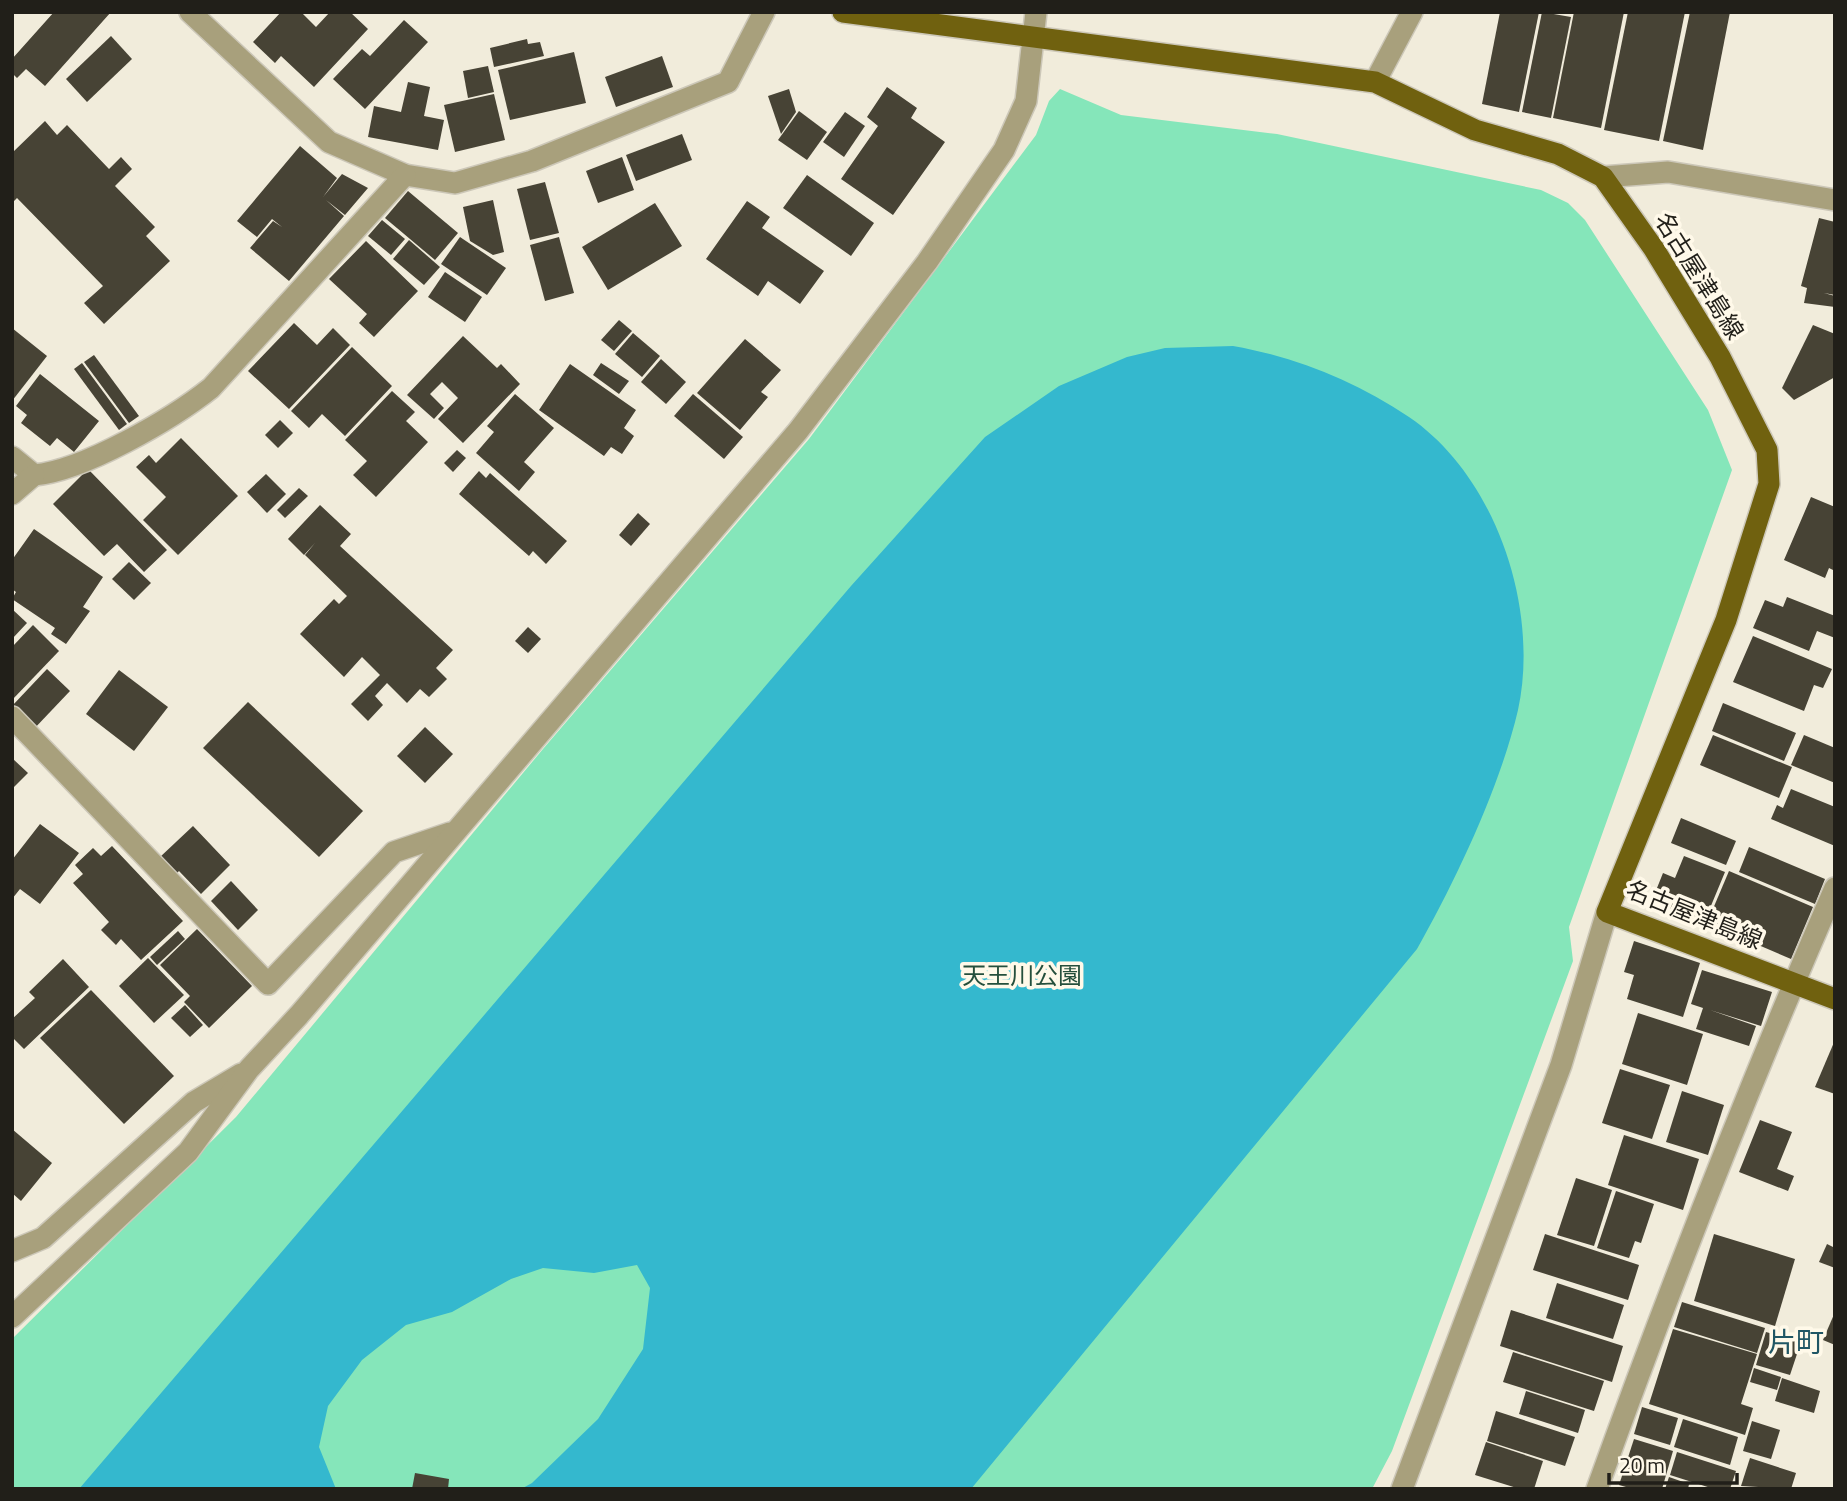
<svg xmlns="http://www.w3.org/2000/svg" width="1847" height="1501" font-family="'Titillium Web','Noto Sans JP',sans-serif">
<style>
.green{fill:#85e6ba}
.water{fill:#34b8ce}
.building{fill:#474335}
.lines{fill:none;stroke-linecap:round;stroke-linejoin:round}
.minor-casing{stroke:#ccc7b8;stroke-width:24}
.major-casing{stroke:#ccc7b8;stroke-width:24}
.minor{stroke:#a8a07c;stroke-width:21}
.major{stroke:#70610f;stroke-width:21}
.labels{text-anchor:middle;stroke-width:7;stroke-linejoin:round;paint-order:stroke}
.street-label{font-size:24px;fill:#211f19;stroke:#fff9e9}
.park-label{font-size:24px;fill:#254f3c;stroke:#fff9e9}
.quarter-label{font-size:28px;fill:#205664;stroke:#fff9e9}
</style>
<rect width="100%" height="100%" fill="#f1ecdb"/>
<path class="green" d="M1060,89l61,26 156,19 264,56 27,13 17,17 123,190 24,60 -163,457 4,34 -181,490 -20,38h-1360v-150l224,-222 307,-368 266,-310 227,-304 13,-34z"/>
<path class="water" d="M1233,346c63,11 122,35 176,71 87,59 131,192 109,293 -18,77 -62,170 -101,239l-446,540h-450l11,-6 66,-64 45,-70 7,-61 -13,-23 -43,8 -51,-5 -32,11 -59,33 -46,13 -44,35 -34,46 -9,41 17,42h-257l772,-903 134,-149 74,-51 68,-29 38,-9z"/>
<g class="building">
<path d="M54,12h57l-66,74 -19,-17 -9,9 -5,-5v-14z"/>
<path d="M281,12h20l15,15 14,-15h20l18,17 -54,58 -33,-31 -6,7 -22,-21z"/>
<path d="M1500,12h39l-20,100 -37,-8z"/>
<path d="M1542,12l29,5 -20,101 -29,-6z"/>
<path d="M1574,12h50l-23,116 -48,-10z"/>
<path d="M1628,12h57l-26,129 -55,-11z"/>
<path d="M1690,12h40l-27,138 -40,-9z"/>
<path d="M404,20l24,22 -63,67 -32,-30 29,-30 8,7z"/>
<path d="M111,36l21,23 -45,43 -21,-23z"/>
<path d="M527,39l1,5 12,-2 4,14 -50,11 -4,-19z"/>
<path d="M574,52l12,51 -76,17 -12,-50z"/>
<path d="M662,56l11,31 -57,20 -11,-30z"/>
<path d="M488,66l6,26 -26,6 -5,-27z"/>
<path d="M408,82l22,5 -6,29 20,4 -6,30 -70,-13 6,-31 27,6z"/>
<path d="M887,87l30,21 -6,10 34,24 -52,73 -52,-36 37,-53 -11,-9z"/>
<path d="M789,89l7,23 -15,22 -13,-38z"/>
<path d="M494,94l11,46 -50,12 -11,-47z"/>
<path d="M799,111l28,21 -20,28 -29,-20z"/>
<path d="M845,112l20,14 -21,31 -21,-15z"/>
<path d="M45,121l12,14 10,-10 42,44 12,-12 11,12 -17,17 40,41 -9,9 24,25 -66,63 -20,-21 19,-17 -86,-88 -5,5v-50z"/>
<path d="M682,134l10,26 -56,21 -10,-26z"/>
<path d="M300,146l37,32 -14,19 19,-23 26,14 -23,27 -19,-15 18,16 -55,65 -39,-33 23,-27 9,6 -10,-8 -15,18 -20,-16z"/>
<path d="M622,157l12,33 -36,13 -12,-32z"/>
<path d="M807,175l67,48 -23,33 -68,-48z"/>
<path d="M545,182l14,51 -29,7 -13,-51z"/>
<path d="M408,191l50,42 -23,27 -50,-42z"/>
<path d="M493,200l11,52 -11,3 -23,-14 -7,-34z"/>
<path d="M747,201l23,16 -8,11 62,43 -24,33 -32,-23 -10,15 -52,-37z"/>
<path d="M655,203l27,43 -74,44 -26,-43z"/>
<path d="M1819,218l16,4v73l-11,-2 11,3v11l-31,-4 3,-15 -6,-2z"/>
<path d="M382,220l23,19 -14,16 -23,-19z"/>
<path d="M460,237l46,31 -19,27 -46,-31z"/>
<path d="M559,237l15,56 -29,8 -15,-56z"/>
<path d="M409,240l31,27 -16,18 -31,-26z"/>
<path d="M366,241l52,50 -44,46 -15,-14 8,-9 -38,-35z"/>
<path d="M445,272l37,25 -17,25 -37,-25z"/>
<path d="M619,320l13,11 -18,20 -13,-11z"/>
<path d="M294,323l23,22 16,-17 17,17 -61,64 -41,-38z"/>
<path d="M1813,325l22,9v43l-41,23 -12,-12z"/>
<path d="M12,328l35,28 -35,45z"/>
<path d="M633,333l27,23 -18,21 -27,-23z"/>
<path d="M463,336l34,32 4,-4 19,20 -57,59 -25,-24 20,-21 -16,-16 -12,12 14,14 -10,11 -27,-24z"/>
<path d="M745,339l36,31 -20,22 7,5 -28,33 -43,-37z"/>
<path d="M352,347l40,39 -47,50 -23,-22 -13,14 -18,-17z"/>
<path d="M94,355l45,61 -10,7 -45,-61z"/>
<path d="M661,359l25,23 -20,22 -25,-22z"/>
<path d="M82,363l45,61 -8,6 -45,-61z"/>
<path d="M601,363l28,18 -10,13 -26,-19z"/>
<path d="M570,364l66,46 -12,18 10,8 -12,18 -11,-7 -7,9 -65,-46z"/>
<path d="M40,374l59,47 -25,31 -17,-14 -7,8 -29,-23 6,-8 -11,-9z"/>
<path d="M392,391l23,21 -9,9 22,21 -52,55 -23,-22 14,-14 -22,-21z"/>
<path d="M515,394l39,34 -30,34 11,10 -16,19 -43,-38 18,-21 -7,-6z"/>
<path d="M693,394l50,43 -19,22 -50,-43z"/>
<path d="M280,420l13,13 -15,15 -13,-13z"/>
<path d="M181,438l57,58 -60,59 -35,-35 23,-23 -30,-30 13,-12 7,8z"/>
<path d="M457,450l9,8 -13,14 -9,-9z"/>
<path d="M88,469l79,81 -23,22 -27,-28 -13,12 -51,-52z"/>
<path d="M479,471l7,7 4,-5 77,68 -21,23 -13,-13 -4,5 -70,-62z"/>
<path d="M266,474l20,20 -19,19 -20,-21z"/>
<path d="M299,488l9,8 -23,22 -8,-8z"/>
<path d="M1811,497l24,10v64l-6,-3 -4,10 -41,-18z"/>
<path d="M320,505l31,29 -11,12 113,104 -17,18 11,11 -18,18 -9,-8 -13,14 -20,-20 -12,13 8,9 -15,16 -17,-17 29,-29 -18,-18 -18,20 -44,-43 34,-35 5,5 8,-8 -42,-41 10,-12 -11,12 -16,-16z"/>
<path d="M638,513l12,11 -19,22 -12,-11z"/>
<path d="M34,529l69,48 -20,30 7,4 -24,33 -15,-10 4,-6 -43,-29 4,-7 -4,-3v-29z"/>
<path d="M129,562l22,21 -17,17 -22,-21z"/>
<path d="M1787,597l48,19v22l-18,-7 -8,20 -56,-23 12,-28 18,7z"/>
<path d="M12,609l15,14 -15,16z"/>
<path d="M33,625l26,26 -47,49v-53z"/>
<path d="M528,627l13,12 -13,14 -13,-12z"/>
<path d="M1753,636l79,33 -9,19 -9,-3 -10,26 -71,-29z"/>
<path d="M47,669l23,22 -38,40 -20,-19v-6z"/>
<path d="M119,670l49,37 -34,44 -48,-37z"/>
<path d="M248,702l115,109 -44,46 -116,-109z"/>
<path d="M1723,703l73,30 -12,28 -72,-30z"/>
<path d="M425,727l28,27 -28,29 -28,-27z"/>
<path d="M1713,735l79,32 -13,31 -79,-33z"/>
<path d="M1804,735l31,13v35l-44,-18z"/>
<path d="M12,758l16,15 -16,16z"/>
<path d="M1791,789l44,18v39l-64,-27 6,-14 6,3z"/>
<path d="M1681,818l55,23 -10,24 -55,-22z"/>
<path d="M40,824l39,29 -39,51 -20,-15 -8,10v-39z"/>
<path d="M193,826l37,39 -29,29 -22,-23 -4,4 -16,-17z"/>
<path d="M112,846l71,75 -42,39 -20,-21 -5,6 -15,-15 8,-8 -36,-39 10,-9 -8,-9 18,-17 8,8z"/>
<path d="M1749,847l76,32 -10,25 -76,-32z"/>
<path d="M1684,856l41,16 -22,53 -52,-22 12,-30 12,5z"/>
<path d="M1729,871l84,36 -22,52 -84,-36z"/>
<path d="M231,881l27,29 -20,20 -27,-29z"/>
<path d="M197,929l55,57 -43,42 -25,-26 6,-6 -30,-31z"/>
<path d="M178,931l7,8 -28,26 -7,-8z"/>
<path d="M1634,941l66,22 -17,54 -56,-18 7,-24 -10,-3z"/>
<path d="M148,958l36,37 -30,28 -35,-37z"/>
<path d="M63,959l26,28 -65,62 -12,-12v-18l23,-21 -6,-6z"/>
<path d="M1702,970l70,22 -11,34 -51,-16 46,16 -7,20 -53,-17 7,-21 -12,-4z"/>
<path d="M91,990l83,86 -50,48 -84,-86z"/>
<path d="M185,1005l18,20 -13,12 -19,-19z"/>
<path d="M1638,1013l65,21 -16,51 -65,-21z"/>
<path d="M1835,1040v54l-20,-7z"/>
<path d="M1620,1069l50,16 -18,54 -50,-16z"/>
<path d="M1682,1091l42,14 -16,50 -42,-13z"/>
<path d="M1760,1120l32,12 -15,37 17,7 -6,15 -49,-19z"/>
<path d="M12,1129l40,34 -31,38 -9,-8z"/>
<path d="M1624,1135l75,24 -16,51 -75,-25z"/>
<path d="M1576,1178l36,12 -18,56 -37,-11z"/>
<path d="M1616,1191l38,13 -13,39 -6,-2 -6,17 -32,-10z"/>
<path d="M1545,1234l94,31 -11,35 -95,-30z"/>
<path d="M1714,1234l81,25 -20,67 -81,-25z"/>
<path d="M1827,1244l8,4v20l-16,-6z"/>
<path d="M1557,1283l67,22 -11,34 -67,-21z"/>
<path d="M1682,1302l83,26 -8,25 -83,-26z"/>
<path d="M1511,1310l112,36 -11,36 -112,-36z"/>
<path d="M1835,1312v33l-12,-5z"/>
<path d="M1673,1329l84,25 -16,50 12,4 -8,27 -96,-31z"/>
<path d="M1766,1332l35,10 -11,33 -34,-10z"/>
<path d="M1513,1352l91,29 -10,30 -91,-29z"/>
<path d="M1754,1368l27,9 -4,13 -27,-8z"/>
<path d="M1782,1378l38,13 -6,22 -39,-12z"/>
<path d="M1526,1391l59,19 -7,23 -59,-19z"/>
<path d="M1642,1407l36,11 -8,27 -36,-11z"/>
<path d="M1496,1411l79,26 -10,29 -78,-25z"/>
<path d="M1683,1419l55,18 -8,28 -56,-18z"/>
<path d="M1752,1421l28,9 -9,29 -28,-8z"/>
<path d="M1634,1439l39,12 -11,38h-29l-14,-4z"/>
<path d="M1486,1442l57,19 -9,28h-14l-45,-14z"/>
<path d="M1677,1452l59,19 -6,18h-16l-44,-14z"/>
<path d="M1750,1458l46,15 -5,16 -50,-3z"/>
<path d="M415,1473l34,6 -1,10h-36z"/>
<path d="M1669,1477l20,7 -1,5h-23z"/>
</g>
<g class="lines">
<g class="minor-casing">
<g id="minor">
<path d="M190,12l139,130 76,33 50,8 77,-22 196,-79 36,-70"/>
<path d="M1375,82l37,-70"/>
<path d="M1603,177l65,-5 167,28"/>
<path d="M12,457l22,18c49,-4 138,-56 177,-87l194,-213"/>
<path d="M12,494l22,-19"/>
<path d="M12,717l256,267 126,-132 56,-19"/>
<path d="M12,1251l31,-13 151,-136 47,-28"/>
<path d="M12,1317l176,-165 61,-83 50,-54 499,-584 129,-169 77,-112 22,-49 10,-89"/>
<path d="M1402,1489l159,-424 46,-153"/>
<path d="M1597,1489c73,-202 152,-404 238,-601"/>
</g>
</g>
<g class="major-casing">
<path id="major" d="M843,12l532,70 100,48 83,24 45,23 51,72 66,108 47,93 2,34 -43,136 -119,292 228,87"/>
</g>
<use href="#minor" class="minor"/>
<use href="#major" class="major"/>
</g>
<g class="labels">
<g class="street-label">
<text transform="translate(1699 276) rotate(58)" y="8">名古屋津島線</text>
<text transform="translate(1694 915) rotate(22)" y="8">名古屋津島線</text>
</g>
<g class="park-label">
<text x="1022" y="984">天王川公園</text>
</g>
<g class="quarter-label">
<text x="1796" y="1352">片町</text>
</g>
</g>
<rect width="1847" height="1501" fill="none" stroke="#211f19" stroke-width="28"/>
<path d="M1609 1473v10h128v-10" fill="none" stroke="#211f19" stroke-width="3.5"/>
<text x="1619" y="1473" font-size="21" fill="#211f19" stroke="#fff9e9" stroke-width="5" paint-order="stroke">20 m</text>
</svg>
